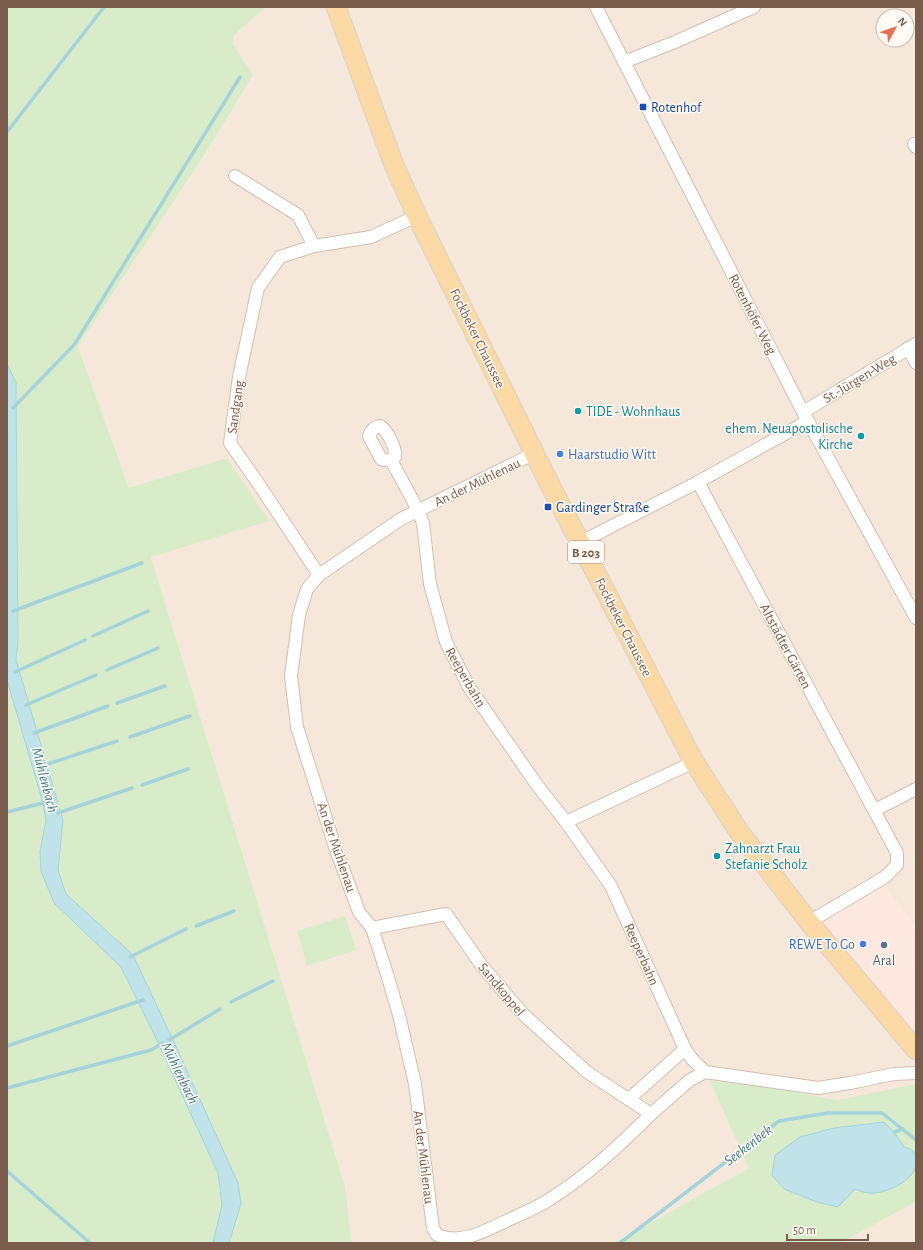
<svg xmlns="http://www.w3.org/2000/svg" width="923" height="1250" font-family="'Alegreya Sans',sans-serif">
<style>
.residential{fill:#f5e8da;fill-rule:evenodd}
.commercial{fill:#fde8e0}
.green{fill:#d8ecc9}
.water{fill:#bfe3e8;stroke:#a5d3da}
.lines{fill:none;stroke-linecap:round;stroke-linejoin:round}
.stream{stroke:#a5d3da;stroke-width:3.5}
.minor-casing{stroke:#d1beb0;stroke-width:14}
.primary-casing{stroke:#dad1cd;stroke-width:21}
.minor{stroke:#fff;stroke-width:12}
.primary{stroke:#fbd9a5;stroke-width:19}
.transit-dot{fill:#1a4fb4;stroke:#fffaf3;stroke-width:1.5}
.culture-dot{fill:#0f9aa8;stroke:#fffaf3;stroke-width:1.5}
.shop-dot{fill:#3f7fe0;stroke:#fffaf3;stroke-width:1.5}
.service-dot{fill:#5c6f8a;stroke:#fffaf3;stroke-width:1.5}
.labels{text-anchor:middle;stroke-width:3;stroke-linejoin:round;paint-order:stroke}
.shield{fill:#fffaf3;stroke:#a28b7f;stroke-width:1}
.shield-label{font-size:13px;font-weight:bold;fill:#7a5c4d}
.transit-label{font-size:14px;fill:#164399;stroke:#fffaf3;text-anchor:start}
.street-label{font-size:14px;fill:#7a5c4d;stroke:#fffaf3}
.culture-label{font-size:14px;fill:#0d838f;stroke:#fffaf3;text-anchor:start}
.shop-label{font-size:14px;fill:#366cbe;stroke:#fffaf3;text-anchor:start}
.service-label{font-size:14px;fill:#4e5e75;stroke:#fffaf3}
.water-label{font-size:15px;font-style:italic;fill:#437c86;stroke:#fffaf3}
</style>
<rect width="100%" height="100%" fill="#fdf6ec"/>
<g class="residential">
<path d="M266,7h650v920l-33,-43 33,153v48l-78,15 -89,-16 -38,-3 39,87 -136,75h-262l-7,-57 -194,-629 -22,-69 -51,-142 127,-192 17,-28 12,-91zM883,16h24v24h-24z"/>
<path d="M916,1202v41h-76z"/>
</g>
<path class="commercial" d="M883,884l33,43v110l-96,-115z"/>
<g class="green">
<path d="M7,7h259l-32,28 -1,9 20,31 -48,79 -127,192 51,142 98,-30 42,63 -118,36 194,629 7,57h-123l12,-39 -108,-248 -67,-62 -8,-24 5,-50 -47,-160 2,-18 -2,-259 -9,-19z"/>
<path d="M7,680l36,123 3,18 -6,30 1,20 13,32 67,64 33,67 64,139 4,32 -9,38h-206z"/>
<path d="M345,916l11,34 -49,16 -10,-35z"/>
<path d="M710,1081l39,3 89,16 78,-16v118l-76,41h-226l135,-75z"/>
</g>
<g class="water">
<path d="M7,364l9,19 2,259 -2,18 47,160 -5,50 8,24 67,61 39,83 66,145 3,21 -12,39h-16l9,-38 -4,-32 -64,-139 -33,-67 -67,-64 -13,-32 -1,-20 6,-30 -3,-18 -36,-123z"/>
<path d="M884,1122l10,10 10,15 8,3 4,6c0,6 0,13 -4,18 -8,11 -29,20 -42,19 -5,0 -10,-2 -15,-4l-17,18 -21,-5 -33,-13 -12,-14 3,-20 25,-18 34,-9z"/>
</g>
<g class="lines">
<g class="stream">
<path d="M7,132l97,-125"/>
<path d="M13,408l61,-63 166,-268"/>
<path d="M13,611l129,-48"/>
<path d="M93,636l55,-25"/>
<path d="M107,670l51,-22"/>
<path d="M15,672l70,-32"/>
<path d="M117,703l48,-17"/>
<path d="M26,705l70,-30"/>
<path d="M34,733l74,-27"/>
<path d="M130,737l60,-21"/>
<path d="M42,766l75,-25"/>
<path d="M142,785l46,-16"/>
<path d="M7,812l40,-10"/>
<path d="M58,813l74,-25"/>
<path d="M196,926l38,-15"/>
<path d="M130,957l56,-28"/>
<path d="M231,1002l42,-21"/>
<path d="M169,1040l51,-31"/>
<path d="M7,1046l136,-46"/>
<path d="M7,1088l144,-38 12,-7"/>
<path d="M894,1132l9,-3"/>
<path d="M7,1171l83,72"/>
<path d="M620,1243l159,-122 49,-8h54l34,27"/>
</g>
<g class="minor-casing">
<g id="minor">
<path d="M596,7l207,405 113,206"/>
<path d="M624,62l51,-20 79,-35"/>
<path d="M914,144l2,3"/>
<path d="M235,176l63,39 16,31 57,-9 46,-21"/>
<path d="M314,246l-34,11 -22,31 -19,89 -9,66 30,43 59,89"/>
<path d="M908,348l8,15"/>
<path d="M803,412l113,-68"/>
<path d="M380,426c8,5 16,22 15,31 -5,4 -8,4 -14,2l-12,-23c2,-6 5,-9 11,-10z"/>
<path d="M535,453l-134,66 -82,56 -12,14 -8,26 -8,61 6,51 38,120 24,65 13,16 15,46 12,41 16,69 18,144 4,7c24,10 48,-4 69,-14 15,-7 31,-13 44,-22 38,-24 69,-53 101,-85"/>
<path d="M391,460l27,50 5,13 7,61 16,58 23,45 68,98 29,37 45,64 74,163 7,10 13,13"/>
<path d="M698,482l199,371v12l-12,12 -76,45"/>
<path d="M581,542l117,-60 110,-61"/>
<path d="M875,810l41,-21"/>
<path d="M566,822l128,-60"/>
<path d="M372,928l74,-14 36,52 41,48 64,58 64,42 39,-34 15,-8 113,16 32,-5 44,-9 22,-1"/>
<path d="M629,1099l56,-50"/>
</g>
</g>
<g class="primary-casing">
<path id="primary" d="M336,7l58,158 23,51 131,265 146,281 46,71 69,89 107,128"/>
</g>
<use href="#minor" class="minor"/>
<use href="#primary" class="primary"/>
</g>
<g class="transit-dot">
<rect x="639" y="103" width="8" height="8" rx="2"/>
<rect x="544" y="503" width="8" height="8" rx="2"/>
</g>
<g class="culture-dot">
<circle cx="578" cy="411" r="4"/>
<circle cx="861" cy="436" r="4"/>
<circle cx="717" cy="856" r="4"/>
</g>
<g class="shop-dot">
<circle cx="560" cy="454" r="4"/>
<circle cx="863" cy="944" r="4"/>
</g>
<circle class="service-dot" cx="884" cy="945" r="4"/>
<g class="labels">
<rect class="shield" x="568" y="541" width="36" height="22" rx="3"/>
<g class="shield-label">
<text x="586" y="557">B 203</text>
</g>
<g class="transit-label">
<text x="651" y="112">Rotenhof</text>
<text x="556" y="512">Gardinger Straße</text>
</g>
<g class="street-label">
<text transform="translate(753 314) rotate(63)" y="5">Rotenhöfer Weg</text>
<text transform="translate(478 338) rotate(64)" y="5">Fockbeker Chaussee</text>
<text transform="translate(859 378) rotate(-31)" y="5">St.-Jürgen-Weg</text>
<text transform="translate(235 407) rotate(-82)" y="5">Sandgang</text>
<text transform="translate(477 482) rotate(-26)" y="5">An der Mühlenau</text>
<text transform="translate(624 627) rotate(63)" y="5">Fockbeker Chaussee</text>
<text transform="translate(786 646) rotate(62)" y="5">Altstädter Gärten</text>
<text transform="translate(466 677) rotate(60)" y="5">Reeperbahn</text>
<text transform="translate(337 847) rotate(71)" y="5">An der Mühlenau</text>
<text transform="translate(642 954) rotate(66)" y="5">Reeperbahn</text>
<text transform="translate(502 989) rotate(50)" y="5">Sandkoppel</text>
<text transform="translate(424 1157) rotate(83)" y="5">An der Mühlenau</text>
</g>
<g class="culture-label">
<text x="586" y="416">TIDE - Wohnhaus</text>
<text x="853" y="433" text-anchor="end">ehem. Neuapostolische<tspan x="853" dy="16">Kirche</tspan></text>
<text x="725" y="853">Zahnarzt Frau<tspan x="725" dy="16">Stefanie Scholz</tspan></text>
</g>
<g class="shop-label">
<text x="568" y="459">Haarstudio Witt</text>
<text x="855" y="949" text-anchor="end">REWE To Go</text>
</g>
<g class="service-label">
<text x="884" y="965">Aral</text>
</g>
<g class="water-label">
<text transform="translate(45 780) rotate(75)" y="5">Mühlenbach</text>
<text transform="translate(180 1073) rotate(64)" y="5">Mühlenbach</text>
<text transform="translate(748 1145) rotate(-38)" y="5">Seekenbek</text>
</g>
</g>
<rect width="923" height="1250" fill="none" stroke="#7a5c4d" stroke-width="16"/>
<g transform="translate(895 28) rotate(50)"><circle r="19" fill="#fffaf3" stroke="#cabbb1"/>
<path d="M0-3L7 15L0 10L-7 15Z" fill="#e76f51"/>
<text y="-6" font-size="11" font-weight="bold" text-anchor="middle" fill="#7a5c4d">N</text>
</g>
<path d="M787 1234v6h81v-6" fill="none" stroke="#7a5c4d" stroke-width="2"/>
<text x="793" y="1234" font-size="12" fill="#7a5c4d" stroke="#fffaf3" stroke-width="3" paint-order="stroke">50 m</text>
</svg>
